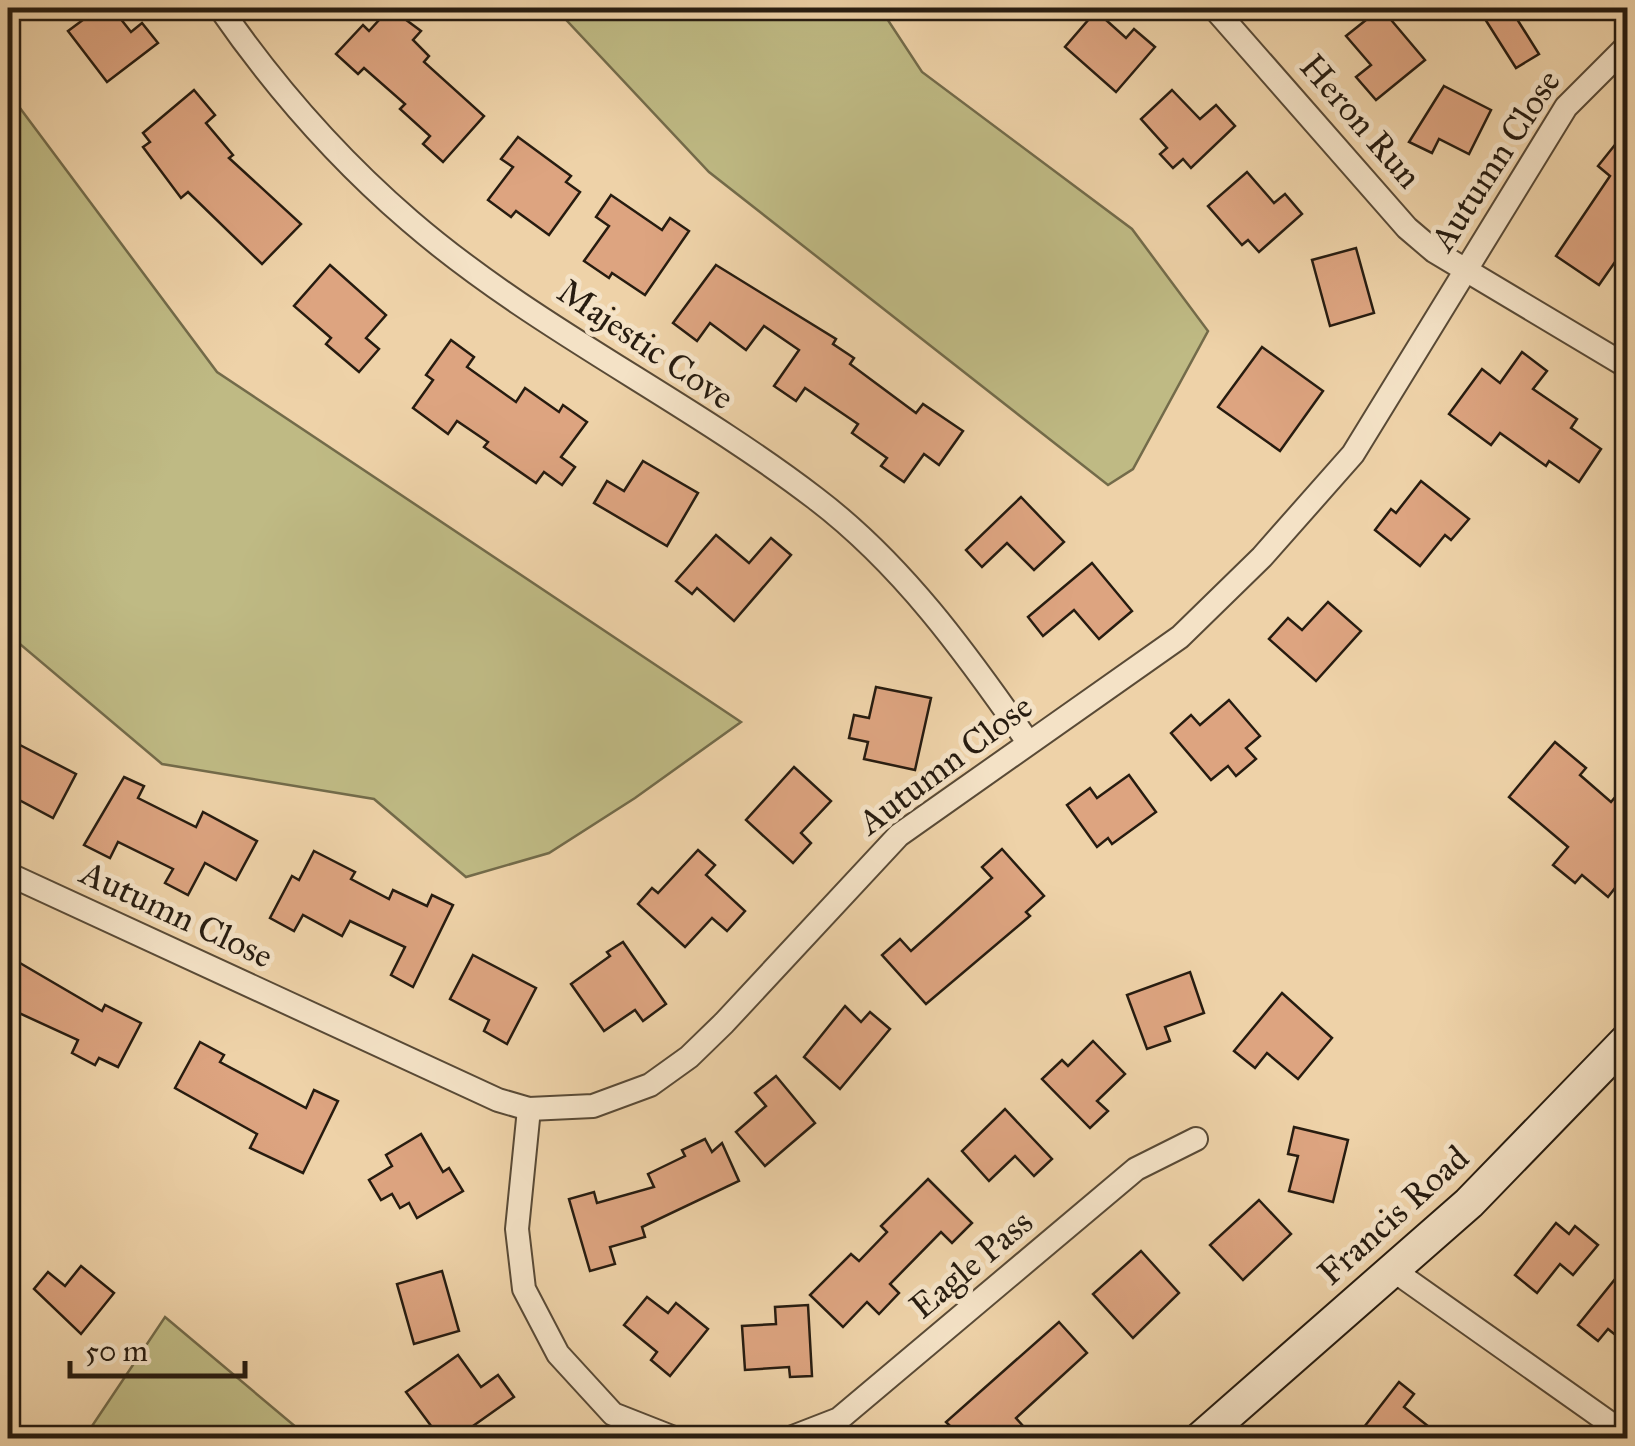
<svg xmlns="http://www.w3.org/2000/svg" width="1635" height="1446" font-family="'IM FELL Great Primer',serif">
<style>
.green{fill:#bfba84;stroke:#736b4a;stroke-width:2.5}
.building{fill:#dda480;stroke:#271c10;stroke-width:2.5}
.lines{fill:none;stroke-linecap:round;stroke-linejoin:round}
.street-casing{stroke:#594a36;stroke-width:26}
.secondary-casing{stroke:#271c10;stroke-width:36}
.street{stroke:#f4e2c6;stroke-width:22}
.secondary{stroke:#f4e2c6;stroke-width:32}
.labels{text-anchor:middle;stroke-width:10;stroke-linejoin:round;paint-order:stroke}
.street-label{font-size:35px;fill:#271c10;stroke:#f4e2c6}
</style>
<rect width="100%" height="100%" fill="#eed2a8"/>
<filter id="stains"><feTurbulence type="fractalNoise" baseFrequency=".002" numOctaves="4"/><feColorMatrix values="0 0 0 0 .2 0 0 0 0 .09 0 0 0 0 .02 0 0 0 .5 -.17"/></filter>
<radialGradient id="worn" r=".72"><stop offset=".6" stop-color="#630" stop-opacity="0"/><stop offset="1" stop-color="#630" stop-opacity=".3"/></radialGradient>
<g class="green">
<path d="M555,8h325l42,64 210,157 76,102 -75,138 -25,16 -399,-313z"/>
<path d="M8,92l209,280 524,350 -106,76 -86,55 -83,24 -92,-78 -212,-35 -154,-130z"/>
<path d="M165,1317l144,121h-225z"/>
</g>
<g class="building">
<path d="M99,8h13l19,24 11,-9 16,20 -51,39 -39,-51z"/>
<path d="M390,8l31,23 -8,9 16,16 -5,6 60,54 -41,46 -20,-18 7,-8 -30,-27 5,-5 -41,-36 -6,6 -22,-20 27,-29 6,6z"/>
<path d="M1381,8l44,52 -49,40 -20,-23 15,-12 -25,-29z"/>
<path d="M1478,8h32l29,46 -23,14z"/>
<path d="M1096,11l30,27 8,-9 21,18 -39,45 -51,-45z"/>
<path d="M1444,86l47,24 -22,44 -30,-15 -7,14 -23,-11z"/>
<path d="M194,90l21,25 -9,8 27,32 -4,3 72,66 -39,40 -74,-72 -7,6 -38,-51 7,-5 -7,-9z"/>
<path d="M1172,90l28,29 16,-14 19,21 -44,42 -8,-9 -10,9 -13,-14 7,-6 -26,-29z"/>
<path d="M518,137l53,39 -5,6 14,10 -31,43 -33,-24 -5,6 -23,-17 25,-33 -12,-8z"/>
<path d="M1614,146l10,9 4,-4v78l-11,15 7,5 -25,36 -43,-29 54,-80 -12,-10z"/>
<path d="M1247,172l27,31 11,-9 17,20 -43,38 -11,-12 -6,5 -34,-39z"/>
<path d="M611,195l51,35 8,-12 19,13 -44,64 -33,-22 -3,5 -25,-17 25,-35 -13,-9z"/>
<path d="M1356,248l18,65 -44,13 -18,-66z"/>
<path d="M330,265l56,50 -20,23 13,11 -20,23 -33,-28 5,-6 -37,-32z"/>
<path d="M716,265l120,74 -3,5 21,14 -4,6 66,49 7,-9 40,27 -24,34 -15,-11 -20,28 -23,-16 6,-8 -35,-25 6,-9 -53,-36 -9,13 -22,-15 25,-36 -35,-24 -18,24 -36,-27 -13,18 -24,-18z"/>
<path d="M451,340l23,17 -7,10 49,35 9,-14 34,24 4,-7 24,17 -26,35 14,10 -13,18 -18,-13 -8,11 -52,-36 4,-5 -31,-21 -9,13 -35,-26 20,-28 -7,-5z"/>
<path d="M1262,347l61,44 -43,60 -62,-44z"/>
<path d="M1522,352l25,19 -14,18 44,30 -6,9 30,21 -22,33 -30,-21 -3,5 -46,-33 -9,12 -42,-31 33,-45 18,14z"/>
<path d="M643,461l55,32 -31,53 -73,-43 13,-22 17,10z"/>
<path d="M1421,481l48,38 -18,21 -6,-5 -25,31 -45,-36 16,-21 5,4z"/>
<path d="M1021,497l43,45 -30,28 -27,-27 -25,24 -16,-17z"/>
<path d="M716,535l33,28 22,-25 20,17 -57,66 -37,-33 -5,6 -16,-13z"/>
<path d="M1092,563l40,48 -33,28 -25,-29 -31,26 -15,-19z"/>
<path d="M1328,602l33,29 -45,50 -47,-42 19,-21 14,12z"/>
<path d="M876,687l55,11 -16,72 -51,-11 4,-17 -19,-4 5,-23 15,3z"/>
<path d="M1229,700l31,36 -14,12 10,11 -20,17 -8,-10 -17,14 -40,-47 20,-18 9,10z"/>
<path d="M1555,742l31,26 -6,7 31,27 17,-20v117l-13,-11 -7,9 -26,-22 -7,8 -22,-18 15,-18 -59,-50z"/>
<path d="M20,745l56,29 -23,44 -45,-24v-24z"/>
<path d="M794,767l37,34 -30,32 10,10 -18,20 -47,-43z"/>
<path d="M1129,775l27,37 -44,32 -4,-6 -11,9 -30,-42 23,-17 7,10z"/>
<path d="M124,777l20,9 -6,12 58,29 7,-15 54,29 -21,39 -31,-17 -17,32 -23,-12 8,-14 -55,-27 -8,16 -26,-13z"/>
<path d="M1002,849l42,47 -18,16 4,4 -104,88 -44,-49 18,-16 11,12 29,-26 52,-47 -10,-11z"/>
<path d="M698,850l17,15 -9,10 39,36 -18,20 -15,-13 -27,29 -47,-43 14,-16 6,5z"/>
<path d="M314,851l41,21 -4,7 38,20 4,-9 34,16 5,-11 21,10 -40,82 -22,-12 14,-28 -55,-26 -8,15 -39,-21 -9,16 -24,-13 22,-42 7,4z"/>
<path d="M623,942l43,62 -23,17 -8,-11 -31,21 -33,-47 39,-28 -3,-4z"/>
<path d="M473,955l63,33 -29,56 -23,-13 5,-11 -39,-21z"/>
<path d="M8,956l94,55 3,-6 36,18 -23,44 -19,-9 -4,7 -23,-12 6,-13 -70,-32z"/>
<path d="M1190,972l14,41 -39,14 5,14 -23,8 -20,-54z"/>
<path d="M1282,993l50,45 -34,41 -31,-26 -12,15 -21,-17z"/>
<path d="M845,1006l16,16 9,-10 20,17 -50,60 -36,-32z"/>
<path d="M1093,1041l32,33 -28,27 11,10 -18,17 -48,-49 20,-19 6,6z"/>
<path d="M200,1042l24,13 -4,7 86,46 8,-18 24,11 -35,72 -53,-25 7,-14 -82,-46z"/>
<path d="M776,1076l39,47 -50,43 -29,-34 30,-26 -11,-13z"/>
<path d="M1005,1109l47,50 -18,17 -19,-20 -26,25 -27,-30z"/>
<path d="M1294,1127l54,13 -15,62 -44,-11 9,-35 -10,-2z"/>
<path d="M421,1134l22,38 6,-4 14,23 -46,27 -8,-15 -9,5 -8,-14 -11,6 -12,-20 23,-14 -6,-11z"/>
<path d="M705,1139l7,13 10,-9 17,38 -97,46 3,10 -35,10 5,17 -25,7 -21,-72 25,-7 3,11 57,-16 -6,-13 37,-18 -3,-6z"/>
<path d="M928,1179l44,44 -20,20 -11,-11 -51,52 9,9 -20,21 -12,-12 -24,25 -33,-32 41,-41 8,7 28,-29 -6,-6z"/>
<path d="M1259,1200l32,34 -48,46 -33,-35z"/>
<path d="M1556,1223l13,11 6,-8 23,19 -25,30 -13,-11 -23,29 -22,-18z"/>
<path d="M1141,1251l38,42 -46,45 -40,-44z"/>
<path d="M1628,1263v82l-20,-16 -10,12 -20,-16z"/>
<path d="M81,1266l33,27 -33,41 -47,-45 14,-17 17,14z"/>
<path d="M442,1271l17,60 -45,13 -17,-60z"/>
<path d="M647,1297l21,16 8,-10 32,26 -38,47 -19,-16 6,-8 -33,-27z"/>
<path d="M808,1305l4,71 -22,1 -1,-10 -44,3 -3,-44 34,-2 -1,-17z"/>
<path d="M1059,1322l28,31 -71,65 8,9 -13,11h-73l13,-11 -5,-5z"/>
<path d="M458,1355l23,32 17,-12 16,22 -58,41h-16l-34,-46z"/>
<path d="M1399,1382l15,12 -10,13 39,31h-72l-10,-7z"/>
</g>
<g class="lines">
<g class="street-casing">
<g id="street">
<path d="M220,8c54,78 118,151 190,213 124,107 276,178 405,277 87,66 151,155 213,244"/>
<path d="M1214,8l193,220 27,23 194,116"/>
<path d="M8,874l490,226 31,9 64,-3 57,-21 39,-28 35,-34 175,-188 281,-198 82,-80 91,-103 213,-347 62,-62"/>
<path d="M529,1109l-12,120 7,60 34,65 55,60 61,24"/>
<path d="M1393,1270l235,166"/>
<path d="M790,1438l49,-19 297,-250 60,-30"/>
</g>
</g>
<g class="secondary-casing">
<path id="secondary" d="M1201,1438l268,-235 159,-164"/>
</g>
<use href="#street" class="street"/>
<use href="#secondary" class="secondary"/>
</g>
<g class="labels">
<g class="street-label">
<text transform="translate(1361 121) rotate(49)" y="12">Heron Run</text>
<text transform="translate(1495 160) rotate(-57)" y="12">Autumn Close</text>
<text transform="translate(646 344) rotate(34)" y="12">Majestic Cove</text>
<text transform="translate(945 764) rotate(-37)" y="12">Autumn Close</text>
<text transform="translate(177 914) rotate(25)" y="12">Autumn Close</text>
<text transform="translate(1393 1215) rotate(-42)" y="12">Francis Road</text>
<text transform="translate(971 1264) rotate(-40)" y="12">Eagle Pass</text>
</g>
</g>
<rect width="1635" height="1446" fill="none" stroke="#eed2a8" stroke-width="40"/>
<rect x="10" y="10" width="1615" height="1426" fill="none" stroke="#271c10" stroke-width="5"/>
<rect x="20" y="20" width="1595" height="1406" fill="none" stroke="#271c10" stroke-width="2.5"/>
<path d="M70 1361v15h175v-15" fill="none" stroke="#271c10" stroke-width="5"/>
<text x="85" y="1361" font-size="30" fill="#271c10" stroke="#f4e2c6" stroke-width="8" paint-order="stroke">50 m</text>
<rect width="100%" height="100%" filter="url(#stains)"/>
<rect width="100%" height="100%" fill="url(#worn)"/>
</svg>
